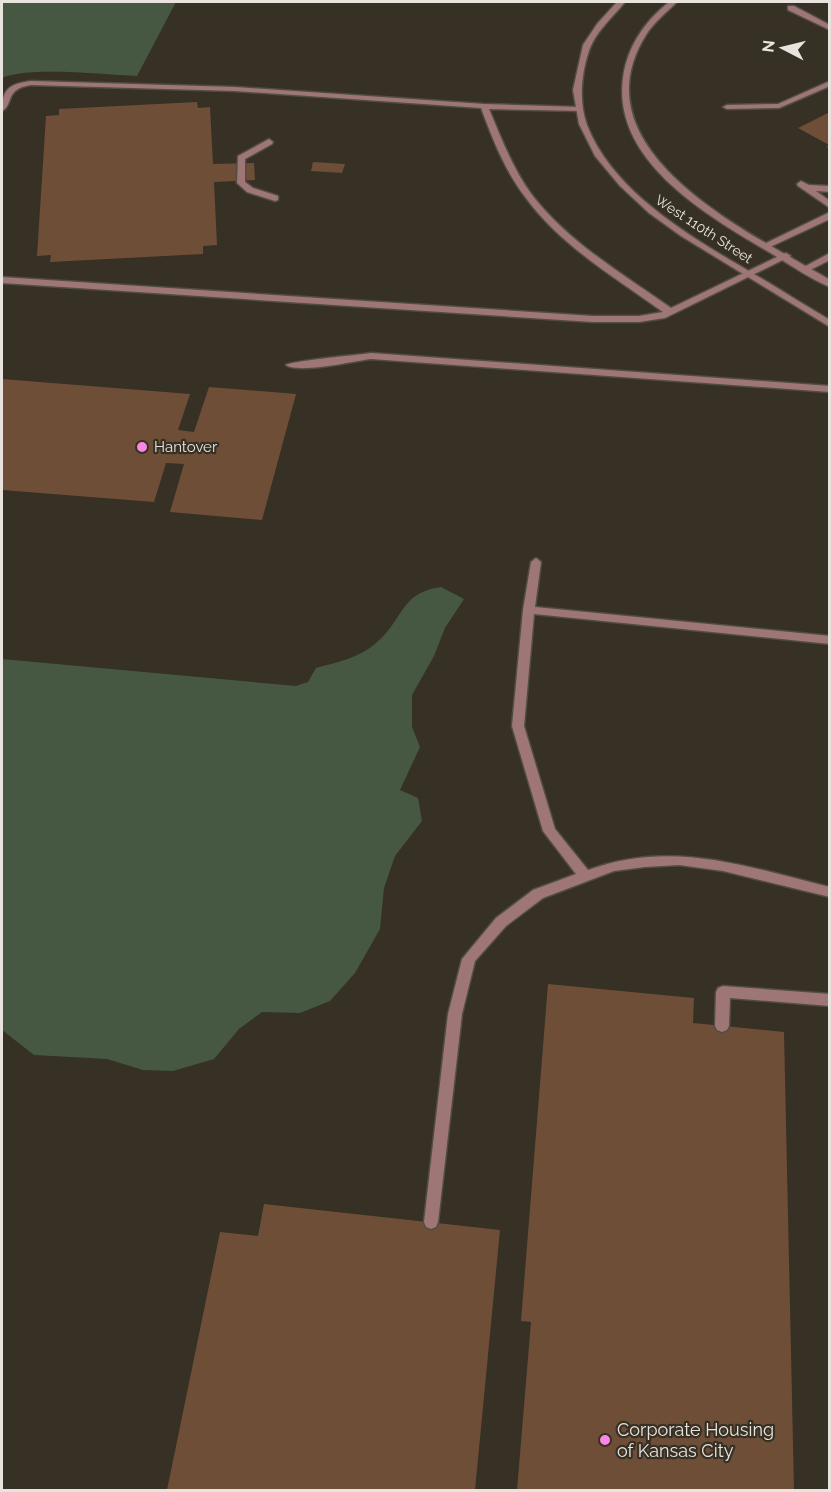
<svg xmlns="http://www.w3.org/2000/svg" width="831" height="1492" font-family="Raleway,sans-serif">
<style>
.green{fill:#465742}
.building{fill:#6f4e37}
.lines{fill:none;stroke-linecap:round;stroke-linejoin:round}
.service-casing{stroke:#524d42;stroke-width:3}
.minor-casing{stroke:#524d42;stroke-width:3}
.service{fill:#9f7676;fill-rule:evenodd}
.minor{fill:#9f7676;fill-rule:evenodd}
.poi-dot{fill:#fc86e4;stroke:#363025;stroke-width:2}
.labels{text-anchor:middle;stroke-width:4.5;stroke-linejoin:round;paint-order:stroke}
.far-street-label{font-size:14px;fill:#e8e4dd;stroke:#363025}
.poi-label{font-size:15px;fill:#e8e4dd;stroke:#363025;text-anchor:start}
.near-poi-label{font-size:18px;fill:#e8e4dd;stroke:#363025;text-anchor:start}
</style>
<rect width="100%" height="100%" fill="#363025"/>
<g class="green">
<path d="M2,2h174l-39,74c-33,-1 -107,-10 -135,2z"/>
<path d="M441,587l23,12 -19,29 -11,28 -22,39v32l8,20 -20,43 18,8 4,23 -27,35 -11,32 -4,41 -25,44 -25,28 -30,12 -38,-1 -23,17 -25,30 -41,12 -30,-1 -36,-11 -73,-4 -32,-25v-371l294,27 12,-4 8,-14c21,-6 43,-10 60,-25 27,-22 24,-51 65,-56z"/>
</g>
<g class="building">
<path d="M197,102l1,6 12,-1 3,57 41,-1 1,17 -41,2 3,63 -14,1v8l-153,8 1,-7 -14,1 9,-140 13,-1v-6z"/>
<path d="M830,112v36l-4,-1 3,-2 -31,-17z"/>
<path d="M313,162l32,2 -3,9 -31,-2z"/>
<path d="M2,379l188,15 -12,36 16,2 15,-45 87,7 -34,126 -92,-8 14,-48 -18,-1 -12,39 -152,-12z"/>
<path d="M548,984l146,14 -1,25 91,9 10,458h-277l14,-168 -10,-1z"/>
<path d="M264,1204l236,26 -25,260h-308l53,-258 38,4z"/>
</g>
<g class="lines">
<g class="service-casing">
<g id="service">
<path d="M788,6h6l36,19v5l-42,-20z"/>
<path d="M31,81l204,6 249,17 95,3h3v4l-93,-2c12,29 24,60 43,86 36,47 91,79 139,113l112,-54 3,-1 5,3 -126,62 -26,4h-46l-591,-39v-6l591,39h46l24,-4c-47,-34 -102,-66 -137,-114 -21,-27 -33,-58 -45,-90l-246,-17 -204,-6c-27,4 -17,20 -29,26 0,-22 7,-27 29,-30z"/>
<path d="M830,81v5l-51,22 -52,1 -4,-2 4,-2 51,-1z"/>
<path d="M269,139l4,3 -1,2 -27,15v23l8,6 25,8v4l-3,1 -28,-9 -10,-9 1,-27z"/>
<path d="M801,181l8,4 21,1v6l-14,-1 14,10v7l-32,-22 -1,-2z"/>
<path d="M830,212v7l-60,28 -3,1 -5,-3z"/>
<path d="M830,253v7l-22,11h-6l-2,-2z"/>
<path d="M371,353l459,33v6l-459,-33c-17,2 -72,15 -85,6 5,-4 72,-10 85,-12z"/>
<path d="M536,558l5,4 -6,45 295,29v8l-296,-30 -10,112 31,103 33,41c84,-31 159,-3 242,17v10l-107,-26 -44,-6 -34,2 -31,4 -71,27 -37,28 -31,35 -13,53 -24,208 -2,5 -5,2 -5,-2 -2,-5 24,-208 14,-55 34,-41 37,-28 43,-16 -33,-43 -31,-105 11,-116 8,-48z"/>
<path d="M723,986l107,8v12l-100,-8 -1,28 -2,4 -5,2 -5,-2 -2,-4 1,-34 2,-4z"/>
</g>
</g>
<g class="minor-casing">
<g id="minor">
<path d="M617,2h8c-13,16 -31,31 -37,52 -7,22 -9,49 -1,71 27,70 111,116 172,152 24,14 47,29 71,43v7l-149,-91 -32,-23 -29,-27 -25,-30 -16,-32 -6,-34 10,-45 14,-21z"/>
<path d="M669,2h8c-11,11 -23,20 -31,33 -73,117 107,199 184,245v7c-21,-8 -48,-28 -68,-39 -59,-35 -150,-89 -139,-170 4,-31 22,-57 46,-76z"/>
</g>
</g>
<use href="#service" class="service"/>
<use href="#minor" class="minor"/>
</g>
<g class="poi-dot">
<circle cx="142" cy="447" r="6"/>
<circle cx="605" cy="1440" r="6"/>
</g>
<g class="labels">
<g class="far-street-label">
<text transform="translate(704 229) rotate(33)" y="5">West 110th Street</text>
</g>
<g class="poi-label">
<text x="154" y="452">Hantover</text>
</g>
<g class="near-poi-label">
<text x="617" y="1436">Corporate Housing<tspan x="617" dy="21">of Kansas City</tspan></text>
</g>
</g>
<rect width="831" height="1492" fill="none" stroke="#e8e4dd" stroke-width="6"/>
<g transform="translate(783 48) rotate(277)" stroke="#363025" stroke-width="4.5" paint-order="stroke">
<path d="M0-4.5L10 22L0 15L-10 22Z" fill="#e8e4dd"/>
<text y="-9" font-size="16" font-weight="bold" text-anchor="middle" fill="#e8e4dd">N</text>
</g>
</svg>
